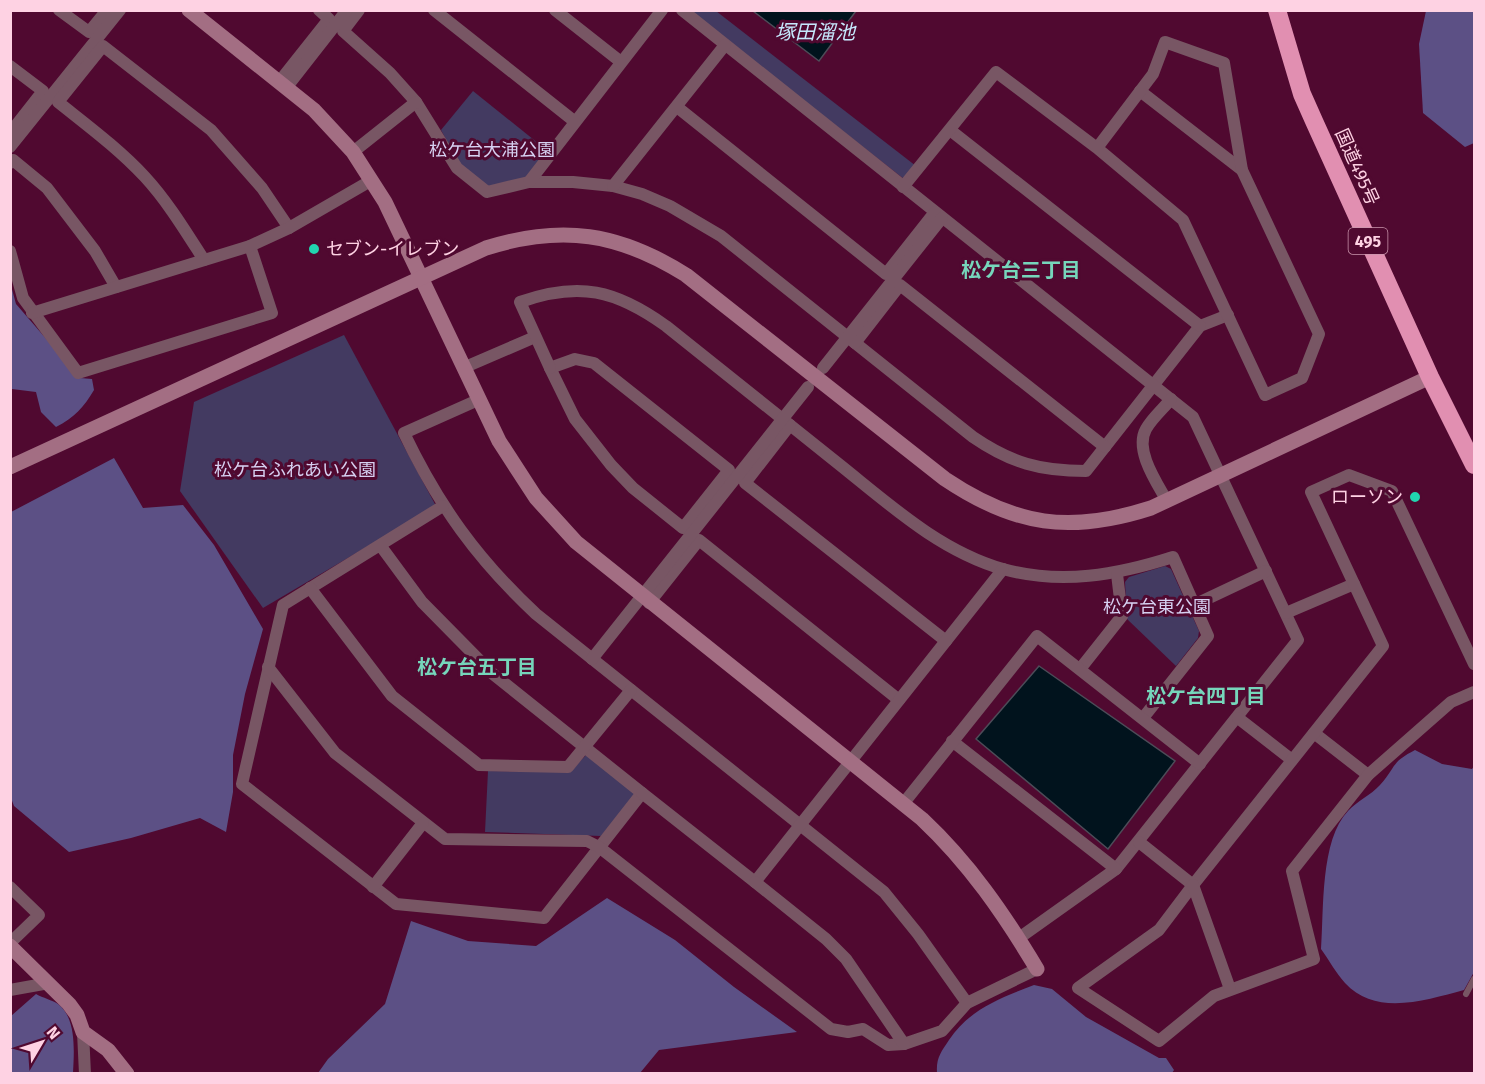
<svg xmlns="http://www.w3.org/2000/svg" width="1485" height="1084" font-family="'Fira Sans','Noto Sans JP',sans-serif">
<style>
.green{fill:#433a61}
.forest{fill:#5c5085}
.water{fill:#01131d;stroke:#4d4c58;stroke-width:1.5}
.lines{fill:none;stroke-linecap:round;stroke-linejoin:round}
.lane{stroke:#785664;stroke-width:6}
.street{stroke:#785664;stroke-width:12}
.secondary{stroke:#a36e83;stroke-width:15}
.highway{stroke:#e18fb1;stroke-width:18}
.poi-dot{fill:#21d5af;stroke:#500930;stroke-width:2}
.labels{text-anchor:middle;stroke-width:6;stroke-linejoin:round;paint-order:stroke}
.shield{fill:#500930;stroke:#ca96ad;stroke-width:1.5}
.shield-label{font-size:16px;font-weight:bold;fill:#fed2e3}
.park-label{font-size:18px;fill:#d6d0f1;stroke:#500930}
.street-label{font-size:18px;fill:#fed2e3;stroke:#500930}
.poi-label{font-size:18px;fill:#fed2e3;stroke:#500930;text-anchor:start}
.water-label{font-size:20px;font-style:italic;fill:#c5e8fc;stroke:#500930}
.neighbourhood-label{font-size:20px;font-weight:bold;fill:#76d6bb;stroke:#500930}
</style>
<rect width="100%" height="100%" fill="#500930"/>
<g class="green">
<path d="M689,11h27l200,155 -12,13z"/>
<path d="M473,91l76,61 -21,28 -40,10 -28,-24 -19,-36z"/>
<path d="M344,335l92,171 -173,102 -83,-117 14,-89z"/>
<path d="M1165,566l6,3 28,62 -1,7 -22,28 -49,-47 -2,-37 4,-5z"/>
<path d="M586,755l50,39 -35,42 -116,-4 3,-61 82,1z"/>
</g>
<g class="forest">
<path d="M1426,11h48v132l-9,4 -42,-34 -4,-69z"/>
<path d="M10,282l6,22 64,74 12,1 2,11c-10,17 -20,28 -38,37l-15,-15 -5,-20 -24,-3 -1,-4z"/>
<path d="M114,458l29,50 40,-3 31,40 49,84 -18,65 -12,61v37l-7,40 -26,-14 -69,20 -62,14 -55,-46 -3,-8v-286z"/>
<path d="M1415,750l27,14 30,5 2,-3v206l-10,18c-38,10 -88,27 -119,-7 -9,-10 -16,-23 -24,-34 3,-39 -1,-109 27,-138 9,-10 23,-16 32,-26 17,-19 10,-22 35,-35z"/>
<path d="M607,898l68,42 59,47 63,45 -138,18 -19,23h-322l10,-14 57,-55 26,-83 57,20 68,5z"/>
<path d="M1034,985l18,4 34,28 73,41h7l8,12 -2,3h-235c-1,-15 4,-21 12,-33 21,-31 51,-42 85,-55z"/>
<path d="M36,994c7,4 16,6 22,10 19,14 16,49 15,69l-62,1v-58z"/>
</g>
<g class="water">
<path d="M753,11h103l-37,50z"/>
<path d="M1039,666l136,95 -67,88 -132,-110z"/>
</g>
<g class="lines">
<path class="lane" d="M1466,994l8,-15"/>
<g class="street">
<path d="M59,10l30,22 18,-22"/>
<path d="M359,10l-16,21 47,42 26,29 41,66 30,24 42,-10h44l40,4 29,8 28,12 51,30 252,201c38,26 67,34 113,34l114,-145 28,-11"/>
<path d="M434,10l140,111"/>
<path d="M555,10l66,52"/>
<path d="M682,10l511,407 105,223 -182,229 -97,69"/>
<path d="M10,66l33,25 -33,42"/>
<path d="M279,82l50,-63 -10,-9"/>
<path d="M286,88l61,-78"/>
<path d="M1140,91l102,79"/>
<path d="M677,107l209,167 49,-62"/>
<path d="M950,130l250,196"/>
<path d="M10,147l110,-137"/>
<path d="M353,152l63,-50"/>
<path d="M10,163l3,-3 34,28 48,63 21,36"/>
<path d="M529,182l133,-172"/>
<path d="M613,186l112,-141"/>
<path d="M903,187l93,-115 101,76 86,72 82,175 37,-17 17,-44 -77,-164 -18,-107 -59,-21 -12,32 -56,74"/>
<path d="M10,251l13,47 55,75 194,-60 -22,-67"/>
<path d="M204,260c-18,-28 -36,-58 -59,-83 -26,-28 -57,-51 -87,-75l45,-56 108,84 51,58 27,40"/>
<path d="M32,313l218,-67 39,-18 83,-48"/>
<path d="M855,343l45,-58 205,162"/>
<path d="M575,359l19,4 135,107 -46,58 -50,-40 -22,-23 -36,-46 -25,-51z"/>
<path d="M463,368l72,-31"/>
<path d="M550,368l-30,-66c59,-21 96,-12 146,24 58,46 116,93 174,139 50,40 100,86 163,104 58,16 114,6 170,-12l35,79 -65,82"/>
<path d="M823,368l119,-150"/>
<path d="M478,400l-74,33c35,73 73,126 132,181l348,278 34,42 49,69"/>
<path d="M790,425l-45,58 201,158"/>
<path d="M1167,501c-10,-18 -33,-51 -21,-72 6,-11 18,-21 25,-30"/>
<path d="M380,545l42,57 71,72 149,119 -98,125 -148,-14 -154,-120 41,-179 160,-99"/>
<path d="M310,588l82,108 87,69 89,2 63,-77"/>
<path d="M649,603l50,-63 200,160"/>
<path d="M1194,605l72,-34"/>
<path d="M1286,613l68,-29"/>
<path d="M592,659l216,-272"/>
<path d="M268,667l67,86 110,86 142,2 12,6 232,182 17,3 15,-3 25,16 16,-1 38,-13 25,-28 70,-34"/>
<path d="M1080,669l42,-53 -5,-42"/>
<path d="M1238,718l54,42"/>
<path d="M1314,733l54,42"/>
<path d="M952,741l164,128"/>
<path d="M642,793l113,89 248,-313"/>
<path d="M903,804l134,-168 163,128"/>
<path d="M1139,842l54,43 190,-239 -72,-154 38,-17 43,16 82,173"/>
<path d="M755,882l71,57 20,20 58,85"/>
<path d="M1193,885l-34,45 -81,58 81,53 55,-45 100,-37 -22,-88 76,-96 83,-73 23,-10"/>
<path d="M1193,885l37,104"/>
<path d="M10,887l29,28 -29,28"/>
<path d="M373,887l50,-64"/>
<path d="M10,990l39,-7"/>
<path d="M83,1032l2,42"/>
</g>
<g class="secondary">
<path d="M189,10l125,100 39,42 32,50 114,239 37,57 40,44 346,277c47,44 82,95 115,150"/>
<path d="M10,467l476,-219c76,-24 133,-15 200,27l259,204c70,47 125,55 206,29l279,-131"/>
<path d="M10,946l59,58 8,11 6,17 25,18 19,24"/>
</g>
<path class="highway" d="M1277,10l25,84 12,27 116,256 44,88"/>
</g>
<g class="poi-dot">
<circle cx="314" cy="249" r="6"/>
<circle cx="1415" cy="497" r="6"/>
</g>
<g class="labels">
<rect class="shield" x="1348.5" y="228" width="39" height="26" rx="4.5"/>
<g class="shield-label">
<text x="1368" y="247">495</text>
</g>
<g class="park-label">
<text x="492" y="156">松ケ台大浦公園</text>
<text x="295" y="476">松ケ台ふれあい公園</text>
<text x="1157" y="613">松ケ台東公園</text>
</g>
<g class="street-label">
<text transform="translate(1357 167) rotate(66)" y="6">国道495号</text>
</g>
<g class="poi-label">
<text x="326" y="255">セブン-イレブン</text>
<text x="1403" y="503" text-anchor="end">ローソン</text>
</g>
<g class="water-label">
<text x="815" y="39">塚田溜池</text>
</g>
<g class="neighbourhood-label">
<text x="1021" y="277">松ケ台三丁目</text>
<text x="477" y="674">松ケ台五丁目</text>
<text x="1206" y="703">松ケ台四丁目</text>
</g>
</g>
<rect width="1485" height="1084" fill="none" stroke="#fed2e3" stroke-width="24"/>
<g transform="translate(42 1042) rotate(51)" stroke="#500930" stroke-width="4.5" paint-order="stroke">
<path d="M0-4.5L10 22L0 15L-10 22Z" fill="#fed2e3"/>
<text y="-9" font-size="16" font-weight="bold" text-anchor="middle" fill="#fed2e3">N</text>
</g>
</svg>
